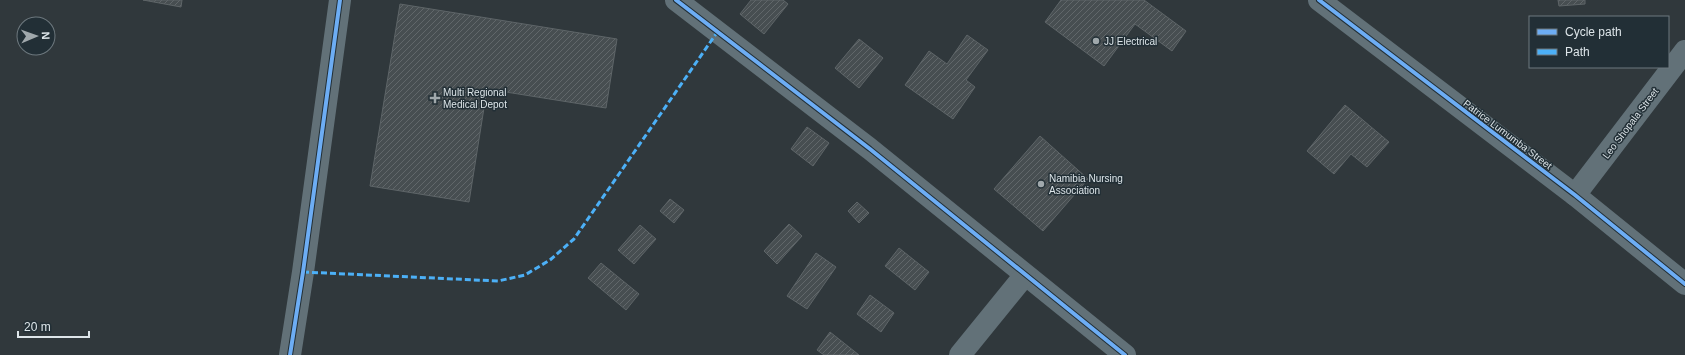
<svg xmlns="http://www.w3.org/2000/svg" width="1685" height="355" font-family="Arial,sans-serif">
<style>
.building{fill:url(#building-hatch);stroke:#5e6568}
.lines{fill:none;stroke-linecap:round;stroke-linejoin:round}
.minor{stroke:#627178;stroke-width:22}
.quiet{stroke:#4cb0f7;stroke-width:3;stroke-dasharray:6 3;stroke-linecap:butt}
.cycleway-casing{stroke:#222f36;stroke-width:6}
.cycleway{stroke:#6dadf4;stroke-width:4}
.poi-dot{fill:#a0a8ac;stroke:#222f36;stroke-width:1.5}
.labels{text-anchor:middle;stroke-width:3;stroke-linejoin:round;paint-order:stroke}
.poi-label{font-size:10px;fill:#dde5e9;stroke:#222f36;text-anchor:start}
.street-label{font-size:10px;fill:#dde5e9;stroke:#222f36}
</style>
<defs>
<pattern id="building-hatch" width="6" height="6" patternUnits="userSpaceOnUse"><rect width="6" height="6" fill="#474e51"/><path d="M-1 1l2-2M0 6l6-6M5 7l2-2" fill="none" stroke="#61676a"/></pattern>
</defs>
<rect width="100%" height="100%" fill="#30383c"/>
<g class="building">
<path d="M143,0h39l-1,7z"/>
<path d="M751,0h32l5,4 -24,30 -24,-20z"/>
<path d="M1061,0h83l42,31 -14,20 -37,-27 -31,42 -59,-44z"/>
<path d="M1558,0h27v4l-26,2z"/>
<path d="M400,4l217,35 -11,69 -119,-19 -18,113 -99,-16z"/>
<path d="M967,35l21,15 -22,30 9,7 -22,32 -48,-34 24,-34 18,13z"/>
<path d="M859,39l24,19 -24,30 -24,-20z"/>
<path d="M1345,105l44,37 -22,25 -16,-13 -17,20 -27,-23z"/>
<path d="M807,127l22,16 -16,23 -22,-17z"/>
<path d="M1040,136l48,43 -45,52 -49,-42z"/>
<path d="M670,199l14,11 -10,13 -14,-12z"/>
<path d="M857,202l12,11 -10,10 -11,-12z"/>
<path d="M789,224l13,12 -25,28 -13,-13z"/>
<path d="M640,225l16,14 -22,25 -16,-14z"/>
<path d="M899,248l30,24 -14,18 -30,-24z"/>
<path d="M816,253l20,14 -29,42 -20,-13z"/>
<path d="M601,263l38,31 -13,16 -38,-32z"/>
<path d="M870,295l24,18 -13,19 -24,-18z"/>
<path d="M830,332l29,23h-35l-7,-5z"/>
</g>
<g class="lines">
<g class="minor">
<path d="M676,0l194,149 255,206"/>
<path d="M1319,0l256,195 110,89"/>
<path d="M1575,195l110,-144"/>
<path d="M290,355l13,-83 37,-272"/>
<path d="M960,355l65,-80"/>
</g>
<path class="quiet" d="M303,272l195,9 27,-6 25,-15 24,-21 144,-208"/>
<g class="cycleway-casing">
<g id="cycleway">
<path d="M676,0l194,149 255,206"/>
<path d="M1319,0l256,195 110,89"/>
<path d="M290,355l13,-83 37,-272"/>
</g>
</g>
<use href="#cycleway" class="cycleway"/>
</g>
<g class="poi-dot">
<circle cx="1096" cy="41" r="4"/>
<path d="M433 92h4v4h4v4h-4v4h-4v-4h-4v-4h4z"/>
<circle cx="1041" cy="184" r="4"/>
</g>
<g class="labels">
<g class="poi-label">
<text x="1104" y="45">JJ Electrical</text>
<text x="443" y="96">Multi Regional<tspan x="443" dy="12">Medical Depot</tspan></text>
<text x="1049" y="182">Namibia Nursing<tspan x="1049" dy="12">Association</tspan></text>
</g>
<g class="street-label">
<text transform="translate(1630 123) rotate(-53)" y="4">Leo Shopala Street</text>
<text transform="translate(1508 134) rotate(37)" y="4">Patrice Lumumba Street</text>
</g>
</g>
<rect x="1529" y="16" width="140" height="52" fill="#222f36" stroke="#6d787e"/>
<rect x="1537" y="29" width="20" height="6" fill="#6dadf4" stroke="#6d787e"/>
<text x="1565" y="36" font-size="12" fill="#dde5e9">Cycle path</text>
<rect x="1537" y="49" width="20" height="6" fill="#4cb0f7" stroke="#6d787e"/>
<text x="1565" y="56" font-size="12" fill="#dde5e9">Path</text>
<g transform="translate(36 36) rotate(88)"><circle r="19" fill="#222f36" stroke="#6d787e"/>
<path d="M0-3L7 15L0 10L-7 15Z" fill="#a0a8ac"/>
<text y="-6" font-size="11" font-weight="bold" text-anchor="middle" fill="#dde5e9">N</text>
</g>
<path d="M18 331v6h71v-6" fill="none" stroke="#dde5e9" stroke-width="2"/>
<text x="24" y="331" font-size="12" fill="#dde5e9" stroke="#222f36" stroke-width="3" paint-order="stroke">20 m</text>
</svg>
